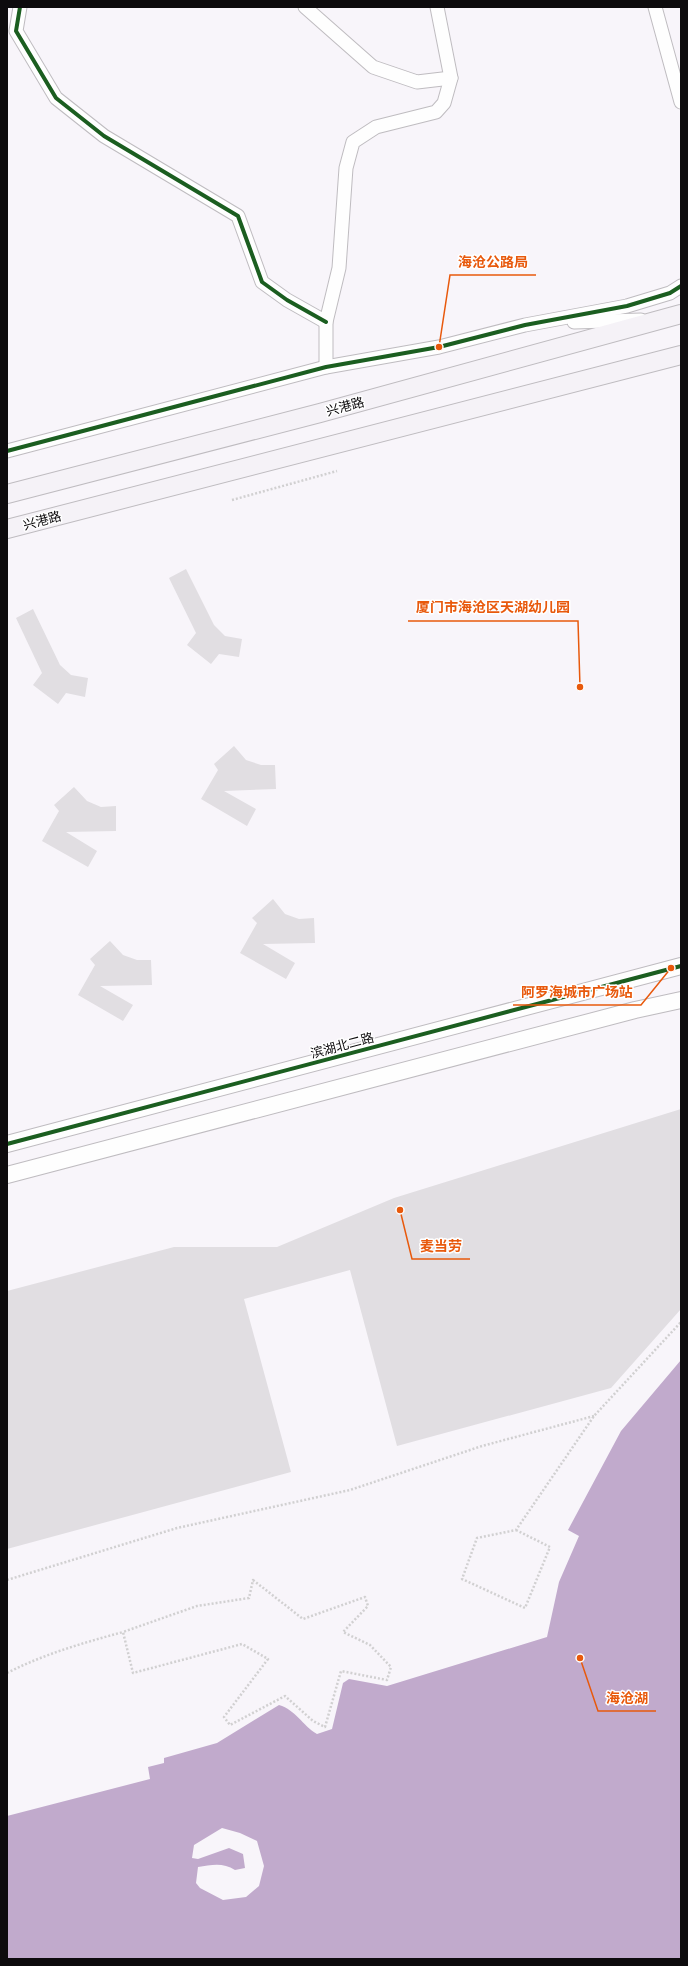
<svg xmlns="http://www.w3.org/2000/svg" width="688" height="1966" font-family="'Golos Text','Noto Sans SC',sans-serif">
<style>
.water{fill:#c1aacc;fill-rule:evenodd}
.building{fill:#e1dee2}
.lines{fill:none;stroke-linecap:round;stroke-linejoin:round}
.minor-casing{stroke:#bfbcc0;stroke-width:15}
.tertiary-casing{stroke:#bfbcc0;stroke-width:18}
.secondary-casing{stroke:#bfbcc0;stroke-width:20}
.path{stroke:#d1d0d1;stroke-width:2.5;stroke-dasharray:2 2;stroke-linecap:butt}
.minor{stroke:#fefefe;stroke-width:13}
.tertiary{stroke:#fefefe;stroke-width:16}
.secondary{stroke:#f5f2f7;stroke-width:18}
.cycleway-casing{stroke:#fff;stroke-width:6}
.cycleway{stroke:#1b5e20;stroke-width:4}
.labels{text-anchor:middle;stroke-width:3;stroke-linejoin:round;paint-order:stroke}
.street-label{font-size:13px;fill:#0d0b0d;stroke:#fff}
.leader{fill:none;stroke:#e8590c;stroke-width:1.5}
.callout-dot{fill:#e8590c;stroke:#fff;stroke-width:1.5}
.callout-label{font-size:14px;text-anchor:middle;font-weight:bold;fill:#e8590c;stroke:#fff;stroke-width:3;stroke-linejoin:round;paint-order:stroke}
</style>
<rect width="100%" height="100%" fill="#f8f5fa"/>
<path class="water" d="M681,1360v599h-674v-143l143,-37 -2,-12 16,-4v-5l53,-15 62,-38c17,5 23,20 38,29l15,-5 11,-46 6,-4 38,7 160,-49 12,-55 20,-46 -11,-6 53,-99zM222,1828l18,5 17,8 7,25 -5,20 -13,11 -23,3 -23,-12 -4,-5 2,-16c13,-2 25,-5 37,3l10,-2 -2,-14 -14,-6 -31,11 -6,-1 2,-13z"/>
<g class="building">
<path d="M186,569l28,56 11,11 17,3 -3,18 -20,-3 -8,10 -24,-19 9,-12 -27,-55z"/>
<path d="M33,609l27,56 11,10 17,3 -3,19 -19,-4 -8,11 -25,-19 9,-12 -26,-55z"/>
<path d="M234,746l12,14 15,5h14l1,24 -52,2 32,18 -9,17 -46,-27 17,-29 -4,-6z"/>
<path d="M74,787l13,14 14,6 15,-1v25l-50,1 31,19 -9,16 -46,-26 17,-30 -5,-6z"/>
<path d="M273,899l12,15 14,5 15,-1 1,25 -52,1 32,19 -9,16 -46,-26 17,-30 -5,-5z"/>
<path d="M110,941l13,14 14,5h14l1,25 -52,1 33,19 -10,16 -45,-26 17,-30 -5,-6z"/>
<path d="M681,1109v200l-70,79 -214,58 -47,-176 -106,29 47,173 -284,77v-258l167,-44h103l117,-49z"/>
</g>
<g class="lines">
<g class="minor-casing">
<g id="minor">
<path d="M20,7l-4,24 40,67 48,38 134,80 24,66 25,18 39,22"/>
<path d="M305,7l68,60 44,15 34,-4"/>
<path d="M655,7l26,95"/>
<path d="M574,322l67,-2"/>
<path d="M326,367v-45l13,-54 7,-100 7,-26 23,-15 60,-15 8,-9 7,-25 -14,-71"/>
<path d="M7,451l319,-84 113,-20 86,-22 102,-19 43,-13 11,-7"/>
</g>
</g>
<g class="tertiary-casing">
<g id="tertiary">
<path d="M7,1144l674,-178"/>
<path d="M7,1175l628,-165 46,-10"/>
</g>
</g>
<g class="secondary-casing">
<g id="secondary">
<path d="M7,494l313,-81 361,-99"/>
<path d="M7,529l674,-174"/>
</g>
</g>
<g class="path">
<path d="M232,500l105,-29"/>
<path d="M516,1530l34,17 -25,61 -63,-29 15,-41 39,-8 78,-114 87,-94"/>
<path d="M7,1580l170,-52 173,-38 132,-44 112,-30"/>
<path d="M253,1580l50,39 62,-22 3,9 -25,26 27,13 21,22 -4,13 -46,-9 -16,56 -12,-6 -28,-25 -55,29 -6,-8 44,-58 -26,-15 -109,29 -10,-41 74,-26 52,-8z"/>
<path d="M7,1673c37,-19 76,-30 116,-41"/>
</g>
<use href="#minor" class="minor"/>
<use href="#tertiary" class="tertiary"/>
<use href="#secondary" class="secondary"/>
<g class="cycleway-casing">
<g id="cycleway">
<path d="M20,7l-4,24 40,67 48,38 134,80 24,66 25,18 39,22"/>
<path d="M7,451l319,-84 113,-20 86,-22 102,-19 43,-13 11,-7"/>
<path d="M7,1144l674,-178"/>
</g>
</g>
<use href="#cycleway" class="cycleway"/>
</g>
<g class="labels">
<g class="street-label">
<text transform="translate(345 406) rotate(-15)" y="5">兴港路</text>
<text transform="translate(42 520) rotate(-15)" y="5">兴港路</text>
<text transform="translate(342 1045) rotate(-15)" y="5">滨湖北二路</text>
</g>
</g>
<path class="leader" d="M439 347L450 275H536M580 687L578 621H408M671 968L641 1005H513M400 1210L412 1259H470M580 1658L598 1711H656"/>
<g class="callout-dot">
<circle cx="439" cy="347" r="4"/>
<circle cx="580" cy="687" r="4"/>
<circle cx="671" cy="968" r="4"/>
<circle cx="400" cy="1210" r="4"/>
<circle cx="580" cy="1658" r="4"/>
</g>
<g class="callout-label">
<text x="493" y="267">海沧公路局</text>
<text x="493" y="612">厦门市海沧区天湖幼儿园</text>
<text x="577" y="997">阿罗海城市广场站</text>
<text x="441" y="1251">麦当劳</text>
<text x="627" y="1703">海沧湖</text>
</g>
<rect width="688" height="1966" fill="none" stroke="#0d0b0d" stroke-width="16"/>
</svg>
